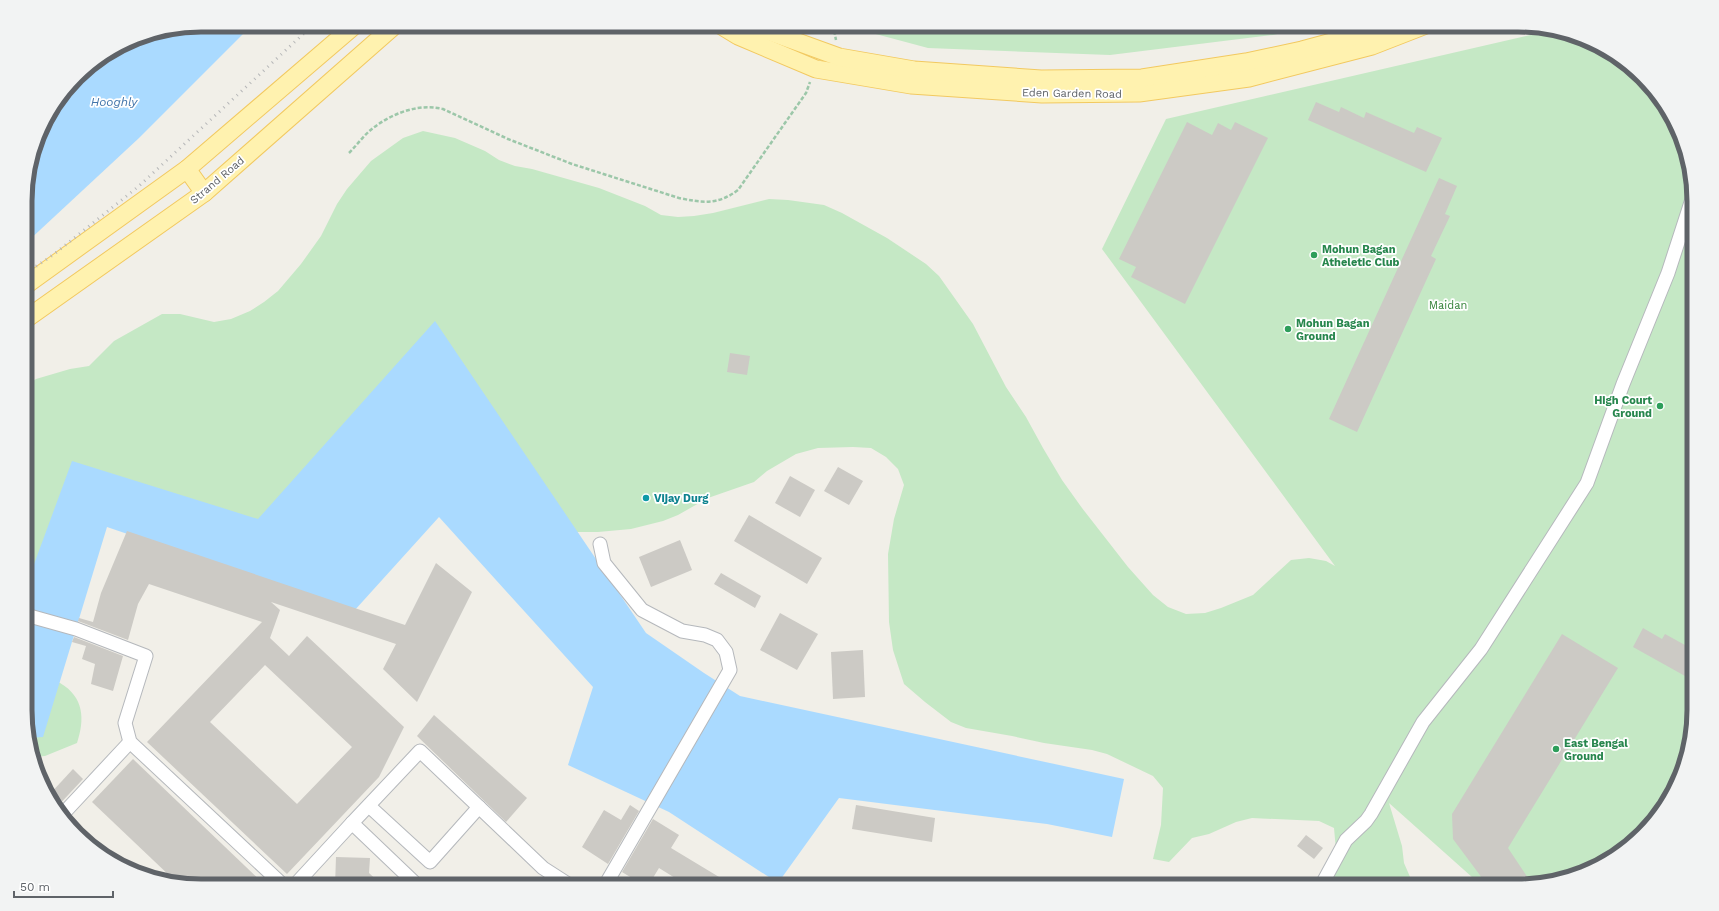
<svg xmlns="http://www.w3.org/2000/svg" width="1719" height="911" font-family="'Work Sans',sans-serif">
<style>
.green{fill:#c5e8c5}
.water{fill:#aadaff}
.building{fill:#cccac5;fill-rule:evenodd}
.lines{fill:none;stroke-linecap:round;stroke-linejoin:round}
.minor-casing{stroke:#b5b8bc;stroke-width:15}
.major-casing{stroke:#f2c960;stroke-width:19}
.path{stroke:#9cc7a9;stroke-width:2.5;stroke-dasharray:4 2;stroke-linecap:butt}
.minor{stroke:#fff;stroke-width:13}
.major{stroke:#fff2af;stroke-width:17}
.rail{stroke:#b6b7b8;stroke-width:3;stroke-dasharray:1 5;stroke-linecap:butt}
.leisure-dot{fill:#2e9e5b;stroke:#fff;stroke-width:1.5}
.culture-dot{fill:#0f9aa8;stroke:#fff;stroke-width:1.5}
.labels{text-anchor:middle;stroke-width:3.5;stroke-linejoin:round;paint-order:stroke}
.street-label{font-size:11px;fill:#5f6368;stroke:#fff}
.leisure-label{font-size:11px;font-weight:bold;fill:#27864d;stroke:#fff;text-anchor:start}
.park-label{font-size:11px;fill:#348238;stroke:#fff}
.culture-label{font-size:11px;font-weight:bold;fill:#0d838f;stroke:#fff;text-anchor:start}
.water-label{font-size:12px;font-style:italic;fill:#4174aa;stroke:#fff}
.rim{fill:none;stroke:#5f6368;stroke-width:5}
</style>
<rect width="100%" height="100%" fill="#f1efe8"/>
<g class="green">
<path d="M842,25h476l-45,10 -163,20 -182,-7z"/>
<path d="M1543,31l53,12 38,26 30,34 29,76 1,531 -18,78 -26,38 -35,30 -41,21 -45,9h-47l-93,-83 13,43 2,17 10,23h-82l5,-25 -3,-33 -15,-7 -67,-3 -16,4 -27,12 -17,4 -23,24 -16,-3 8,-34 2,-37 -10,-12 -46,-22 -15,-4 -48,-7 -32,-7 -46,-8 -15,-6 -26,-20 -21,-18 -11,-34 -4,-28 -1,-68 6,-35 10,-34 -6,-16 -12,-12 -15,-9 -18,-1 -35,1 -22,6 -29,17 -13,11 -46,16 -30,17 -15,6 -32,8 -33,3h-50l-77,-37 -81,40 -280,-26 -66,74 -18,-1v-196l10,-7 34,-10 19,-3 25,-25 48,-27h18l34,8 17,-3 19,-8 14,-9 14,-11 23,-27 20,-28 16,-32 10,-15 24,-28 32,-23 20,-7 32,7 30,13 14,9 16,6 17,3 67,19 46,18 16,9 17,2 16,-1 19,-3 56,-14 19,1 36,5 18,8 45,25 39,26 13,12 34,48 33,63 20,30 17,31 19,32 20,28 46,59 25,28 15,12 18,7 19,-1 16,-5 32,-13 38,-35 18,-2 17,3 9,5 -233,-317 64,-130 373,-86z"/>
<path d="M26,674c11,3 25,4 34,9 24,14 25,36 17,60l-32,13 -12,1 -6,-24z"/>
</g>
<g class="water">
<path d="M201,25h51l-113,113 -113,105 -1,-53 18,-67 42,-54 49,-31z"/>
<path d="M435,321l211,312 58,40 36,23 384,83 -12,58 -65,-13 -208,-26 -61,85 -109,-71 -101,-47 25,-78 -154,-170 -85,94 -247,-84 -64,210 -15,1 -1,-5 -1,-147 46,-125 186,58z"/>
</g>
<g class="building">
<path d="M1316,102l23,10 2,-5 23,11 2,-6 48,21 3,-6 25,11 -16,34 -118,-52z"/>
<path d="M1187,122l25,13 6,-12 13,7 4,-8 33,16 -83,166 -54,-27 5,-10 -17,-8z"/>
<path d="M1439,178l18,8 -12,28 5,2 -19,40 5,3 -79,173 -28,-13z"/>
<path d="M730,353l20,3 -3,19 -20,-3z"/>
<path d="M838,467l25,14 -14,24 -25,-14z"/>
<path d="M790,476l25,14 -15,27 -25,-14z"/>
<path d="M749,515l73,43 -15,26 -73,-43z"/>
<path d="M127,531l278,94 31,-62 36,29 -55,110 -34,-33 13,-25 -125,-42 9,8 -10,28 19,18 18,-20 97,91 -25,50 -92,97 -140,-132 115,-120 -113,-38 -11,20 -10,36 -50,-19 1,-3 14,4 8,-29zM265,665l87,82 -55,57 -87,-82z"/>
<path d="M680,540l12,30 -41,17 -12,-30z"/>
<path d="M721,573l40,23 -6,12 -41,-24z"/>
<path d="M780,613l38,21 -21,36 -37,-20z"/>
<path d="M1643,628l19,11 3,-5 29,16v31l-61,-34z"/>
<path d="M1562,634l56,34 -110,180 20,30 -13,8h-27l-35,-47 -1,-25z"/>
<path d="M74,637l49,19 -10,35 -22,-7 4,-20 -13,-5 4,-13 -14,-4z"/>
<path d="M863,650l2,47 -32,2 -2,-47z"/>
<path d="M434,715l93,83 -21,24 -89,-86z"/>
<path d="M133,759l133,127h-65l-28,-7 -81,-77z"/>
<path d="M73,769l10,10 -27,29 -7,-13z"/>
<path d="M630,805l9,6 -31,53 -26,-17 22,-37 17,10z"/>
<path d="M856,805l79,13 -3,24 -80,-13z"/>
<path d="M653,819l26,16 -8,13 63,38h-46l-29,-18 -11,18h-3l-23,-14z"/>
<path d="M1306,835l17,13 -9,11 -17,-13z"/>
<path d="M336,857l34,1 -1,15 14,13h-48z"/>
</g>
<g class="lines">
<g class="minor-casing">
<g id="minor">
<path d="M600,544l4,19 38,47 40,21 23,4 12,5 9,12 4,18 -123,212 -4,4"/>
<path d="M26,615l50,14 70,27 -21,67 5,19 154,144"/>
<path d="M479,807l64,61 28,18"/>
<path d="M61,816l69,-74"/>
<path d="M352,823l68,-72 59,56 -49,55 -61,-56"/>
<path d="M294,886l58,-63 66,63"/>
<path d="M1321,886l25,-46 20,-19 5,-7 52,-92 58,-73 106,-166 36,-99 45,-111 25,-77"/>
</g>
</g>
<g class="major-casing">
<g id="major">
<path d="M720,25l18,11 78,33 95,16 131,9 97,-1 110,-15 123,-32 54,-21"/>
<path d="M751,25l88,32 75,13 127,9 101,-1 104,-16 56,-12 63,-17 18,-8"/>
<path d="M187,169l17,24"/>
<path d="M26,285l161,-116 168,-144"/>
<path d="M26,319l178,-126 191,-168"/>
</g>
</g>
<g class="path">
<path d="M833,25l3,15"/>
<path d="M349,153c8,-8 15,-18 24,-25 20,-15 46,-25 70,-19l65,30 64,25 107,34c24,5 39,7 59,-8l68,-97 4,-11"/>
</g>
<use href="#minor" class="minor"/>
<use href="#major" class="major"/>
<path class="rail" d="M26,273l27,-18 86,-69 174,-161"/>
</g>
<g class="leisure-dot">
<circle cx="1314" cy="255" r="4"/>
<circle cx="1288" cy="329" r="4"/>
<circle cx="1660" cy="406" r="4"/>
<circle cx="1556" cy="749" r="4"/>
</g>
<circle class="culture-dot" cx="646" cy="498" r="4"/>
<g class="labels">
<g class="street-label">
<text transform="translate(1072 93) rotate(1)" y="4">Eden Garden Road</text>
<text transform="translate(217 180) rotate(-40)" y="4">Strand Road</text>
</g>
<g class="leisure-label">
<text x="1322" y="253">Mohun Bagan<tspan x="1322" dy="13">Atheletic Club</tspan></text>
<text x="1296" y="327">Mohun Bagan<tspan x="1296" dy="13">Ground</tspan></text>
<text x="1652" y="404" text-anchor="end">High Court<tspan x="1652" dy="13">Ground</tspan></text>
<text x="1564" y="747">East Bengal<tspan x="1564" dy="13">Ground</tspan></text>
</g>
<g class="park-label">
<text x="1448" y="309">Maidan</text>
</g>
<g class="culture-label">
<text x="654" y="502">Vijay Durg</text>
</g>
<g class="water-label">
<text x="114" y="106">Hooghly</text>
</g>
</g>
<path d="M0 0H1719V911H0ZM201 32H1518A169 169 0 0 1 1687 201V710A169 169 0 0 1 1518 879H201A169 169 0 0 1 32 710V201A169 169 0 0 1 201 32Z" fill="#f2f3f3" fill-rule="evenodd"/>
<path class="rim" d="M201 32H1518A169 169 0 0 1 1687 201V710A169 169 0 0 1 1518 879H201A169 169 0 0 1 32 710V201A169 169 0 0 1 201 32Z"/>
<path d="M14 891v6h99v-6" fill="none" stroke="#5f6368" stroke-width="2"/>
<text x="20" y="891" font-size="12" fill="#5f6368" stroke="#ffffff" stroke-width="3" paint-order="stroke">50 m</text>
</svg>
